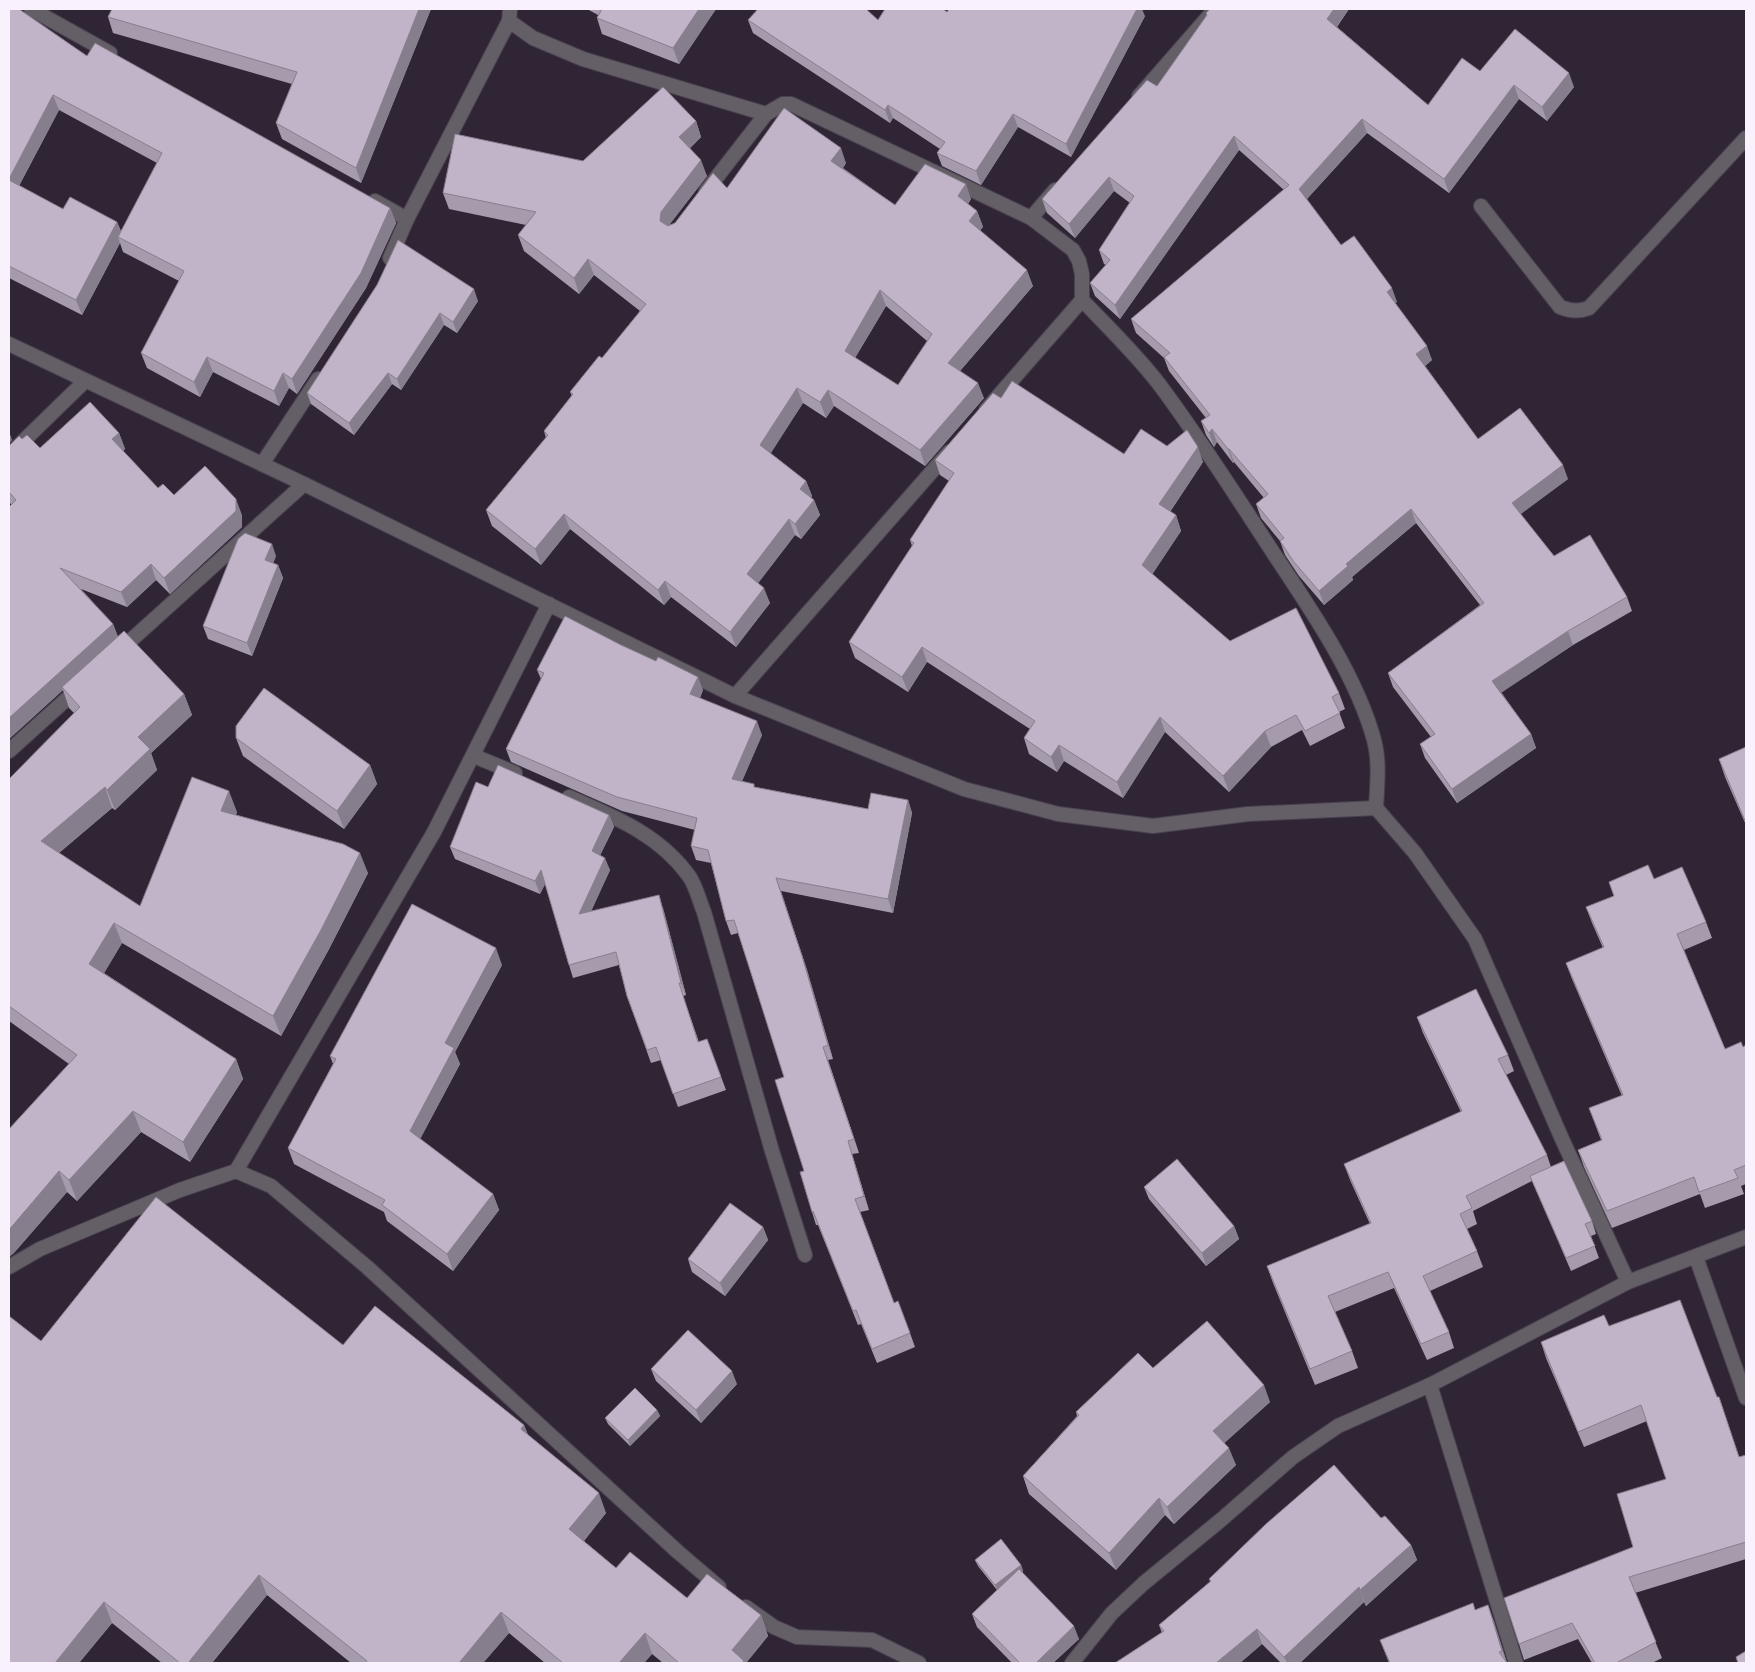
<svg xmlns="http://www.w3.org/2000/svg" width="1755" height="1672" font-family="Arial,sans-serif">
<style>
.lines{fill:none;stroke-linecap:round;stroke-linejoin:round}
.service-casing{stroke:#4b4251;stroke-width:16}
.minor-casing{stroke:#4b4251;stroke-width:16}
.service{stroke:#645f67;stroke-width:14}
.minor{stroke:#645f67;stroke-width:14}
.wall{fill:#a69bad;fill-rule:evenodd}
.shaded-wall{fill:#877e8d}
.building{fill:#c1b4c9;stroke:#877e8d;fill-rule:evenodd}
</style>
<rect width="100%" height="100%" fill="#2f2535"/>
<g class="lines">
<g class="service-casing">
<g id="service">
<path d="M1481,206l79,101c10,4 19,5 29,1l157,-170"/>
<path d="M1430,1385l86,278"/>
</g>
</g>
<g class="minor-casing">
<g id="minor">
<path d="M31,9l79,44"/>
<path d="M510,9l-1,12 24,17 50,21 183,55"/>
<path d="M1139,96l76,-87"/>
<path d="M706,191l60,-77 17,-10h8l240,114 42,32 6,11 3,13v26l-96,110"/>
<path d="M375,201l32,18"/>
<path d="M1031,218l24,-28"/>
<path d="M390,258l17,-39 102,-198"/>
<path d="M1082,300c26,27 54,54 77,84 42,56 79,115 117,173 36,54 81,120 98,183 6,22 3,46 2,68"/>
<path d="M9,344l295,140 431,212 229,93 94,25 95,12 95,-12 128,-6 39,45 60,86 87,200 66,143"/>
<path d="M9,455l76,-74"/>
<path d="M262,464l56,-85"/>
<path d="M119,651l185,-167"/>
<path d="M735,696l214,-244"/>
<path d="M9,751l70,-63"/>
<path d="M474,756l41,17"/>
<path d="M569,797c45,20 90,37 120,79 7,10 10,24 15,36l68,239 33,104"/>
<path d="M236,1171l35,15 96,81 311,285 41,35"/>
<path d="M1696,1257l50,141"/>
<path d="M9,1267l31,-18 140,-59 56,-19 198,-339 115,-228"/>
<path d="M746,1607l28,20 23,10 75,3 47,23"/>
<path d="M1072,1663l40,-50 32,-30 78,-64 71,-62 45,-31 92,-41 198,-103 118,-45"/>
</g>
</g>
<use href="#service" class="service"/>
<use href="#minor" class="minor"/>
</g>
<g class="wall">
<path d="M9,9l78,47 303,152 6,15 -30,65 -69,106 -8,-6 -10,18 -66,-34 -13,25 -53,-29 -6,-15 38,-72 -56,-29 -3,-9 -38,72 -73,-37zM59,110l98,53 -36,68 -4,-9 -54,-13 -44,-23z"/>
<path d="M431,9l-70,174 -79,-44 -6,-16 16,-39 -179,-51 -5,-16z"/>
<path d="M587,9h129l-37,55 -77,-30 -5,-16 1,-3z"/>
<path d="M1210,9h139l-12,18 91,78 52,-34 94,16 -27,34 -28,-22 -70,94 -82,-60 -60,66 34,46 56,57 -2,1 37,57 -7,6 53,73 90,40 -48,35 34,42 73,41 5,14 -59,34 -72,47 30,42 5,14 -79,55 -32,-45 -5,-14 11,-7 -38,-50 -5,-14 92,-68 -64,-82 -64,54 1,3 -29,25 -25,-29 -14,-21 -5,-14 -19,-23 -5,-14 8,-6 -30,-36 -1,1 -16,-21 -3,5 -8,-12 -5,-14 5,-3 -37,-47 -5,-13 -28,-25 -5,-14 153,-129 -45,-40 -119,169 -25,-23 -5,-13 16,-18 -2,-1 -5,-14 31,-47 -16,-12 -39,47 -28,-25 -5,-14 115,-113 49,-70v-3z"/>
<path d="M947,12l198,4 -74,141 -53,-30 -37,58 -39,-19 -5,-13 3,-4 -47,-31 -3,5 -137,-90 -5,-13h130z"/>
<path d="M696,121l5,16 -11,11 17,28 -38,49 6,-2 52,-35 119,-25 -3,5 52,37 76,-6 -3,5 9,7 6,16 -3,3 53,56 -73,85 24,27 -59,68 -91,-60 -8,12 -23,-15 -33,50 36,28 6,15 -1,2 3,2 6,15 -19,24 -6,-4 -37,48 12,20 -34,44 -65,-50 -7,8 -94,-76 -29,36 -49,-39 -6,-16 60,-72 -2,-7 28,-35 -2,-4 32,-34 38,-47 -46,-36 -15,19 -55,-43 -6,-16 8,-10 -77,-16 -6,-16 140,-32zM886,306l41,35 -29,44 -43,-27z"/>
<path d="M377,285l101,16 -21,32 -13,-8 -43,65 -9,-6 -38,51 -43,-31 -4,-11z"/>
<path d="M1001,398l123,56 43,-8 36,16 -33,50 6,3 5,16 -29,43 78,67 109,52 6,16 -6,3 6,16 -35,18 -8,-16 -31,17 -42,45 -64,-60 -42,66 -59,-37 -7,11 -28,-18 -5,-16 6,-9 -103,-67 -19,30 -53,-34 -6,-16 63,-96 -2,-6 39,-59 -9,-6 -5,-15z"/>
<path d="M119,433l6,16 -2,2 35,37 16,7 68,20v12l-72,67 -14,-14 -29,27 -46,-18 32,35 5,13 66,57 8,21 -41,38 6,17 -42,40 -3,-2 -53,45 81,53 97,-94 -1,3 132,58 -40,78 -47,85 -159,-93 -18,30 132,86 7,20 -53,83 -49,-30 -64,69 -10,-9 -54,62 56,-190 -60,-43v-242l65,-66 -5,-5 -6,-18 -54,49v-232l3,-2 -3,-3v-56l13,-7 18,9z"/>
<path d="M276,556l-3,7 5,2 5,13 -31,78 -44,-17 -5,-13z"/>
<path d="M537,670l166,20 -3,8 62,37 -20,46 13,6 113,22 40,-9 4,13 -19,100 -112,-22 26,79 26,89 -5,1 31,93 -7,1 17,56 -9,2 34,91 16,30 5,14 -38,16 -16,-39 -3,1 -40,-100h-2l-4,-13 -8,-41 -20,-94 -33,-104 -13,-40 -7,2 -5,-14 -15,-58 -15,-3 -5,-14 4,-16 -73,-19 -111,-49 -5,-13 35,-70z"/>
<path d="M236,738l134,27 7,19 -33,45 -101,-73z"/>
<path d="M1746,747v78l-21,-48 -6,-18z"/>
<path d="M488,787l121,28 5,12 -14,28 10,15 -19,41 72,-3 23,87 -3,1 16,46 8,-3 19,51 -48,17 -17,-47 -10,3 -24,-67 -8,-31 -46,13 -4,-13 -24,-81 -5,10 -85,-35 -5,-12z"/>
<path d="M1654,879l52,43 6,16 -28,12 41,99 18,-2 3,-2v139l-5,2 3,8 -39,14 -5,-14 -88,34 -28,-61 -6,-17 23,-10 -12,-32 33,-12 -50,-117 -6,-16 37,-15 -11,-25 -6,-16 28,-11 -5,-14z"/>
<path d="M502,965l-47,87 5,12 -40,75 73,55 6,16 -46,61 -66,-50 -3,-9 -90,-48 -6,-16 45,-84 -3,-8z"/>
<path d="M1417,1017l91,38 6,16 -8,4 41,80 4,12 41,54 4,13 -5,2 8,22 -28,13 -39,-90 -59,30 4,13 -10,5 10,22 6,16 -53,24 19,41 5,16 -27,12 -33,-72 -59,24 17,39 6,17 -43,17 -42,-102 -6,-17 103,-42 -20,-44 -6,-16 117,-52 -38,-79z"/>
<path d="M1144,1187l90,39 5,13 -33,27 -57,-67z"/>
<path d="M763,1227l5,13 -43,56 -33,-24 -4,-13z"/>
<path d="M1609,1326l131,131 6,-2v104l-111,34 27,65 -10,5h-60l-14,-24 -54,21 -5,-16 114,-97 33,-68 -19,-58 -63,26 -38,-89 -5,-16z"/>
<path d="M41,1341l302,4 181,80 4,10 78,78 -22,28 32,27 71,30 74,17 7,21 -22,27h-83l-11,-9 -8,9h-99l-36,-30 -26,30h-132l-84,-68 -55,68h-50l-50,-40 -33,40h-70z"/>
<path d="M1153,1368l117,34 -46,41 12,22 -62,59 -9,-9 -49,55 -87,-76 -6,-18 54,-60 -1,-4z"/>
<path d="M651,1369l86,15 -36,39 -45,-42z"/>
<path d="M657,1410l3,6 -30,30 -22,-22 -3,-6z"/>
<path d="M1381,1518l30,27 6,15 -51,46 -2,-4 -64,61h-19l-19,-19 -22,19h-125l47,-30 -3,-8 51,-43 -1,-3z"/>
<path d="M975,1560l46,5 2,6 -1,2 57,66 -26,24h-41l-35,-36 -5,-13 25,-24 -19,-24z"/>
<path d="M1488,1605l19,58h-118l-9,-23 95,-30z"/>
</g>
<g class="shaded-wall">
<path d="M419,9h12l-70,174 -5,-15z"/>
<path d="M699,9h17l-37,55 -6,-16z"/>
<path d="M1137,9h5l3,7 -74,141 -5,-13z"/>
<path d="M1334,9h15l-17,24 -5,-14z"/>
<path d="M1569,73l5,14 -27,34 -5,-14z"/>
<path d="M1514,85l5,14 -70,94 -5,-14z"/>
<path d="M53,95l6,15 -45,85 -5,-13v-3z"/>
<path d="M888,105l5,13 -3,5 -5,-13z"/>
<path d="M1013,114l5,13 -37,58 -5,-14z"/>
<path d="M1362,119l5,14 -63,69 -5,-13z"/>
<path d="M696,121l5,16 -16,16 -6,-16z"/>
<path d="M1234,136l5,14 -119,169 -5,-14z"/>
<path d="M841,148l5,15 -9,13 -6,-15z"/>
<path d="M701,160l6,16 -40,52 -7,-7 1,-9z"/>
<path d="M1109,177l5,14 -39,47 -6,-14z"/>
<path d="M966,184l5,15 -8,13 -5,-16z"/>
<path d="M390,208l6,15 -30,65 -69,106 -5,-15z"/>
<path d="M977,211l6,16 -8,10 -6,-16z"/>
<path d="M117,222l6,15h-5l2,6 -38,72 -6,-15z"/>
<path d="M588,259l6,16 -15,19 -5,-16z"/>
<path d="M1027,270l6,16 -79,92 -6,-15z"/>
<path d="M1392,288l5,14 -5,3 -5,-13z"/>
<path d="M474,289l4,12 -21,32 -4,-11z"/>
<path d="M880,290l6,16 -36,60 -5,-15z"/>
<path d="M440,313l4,12 -43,65 -4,-11z"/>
<path d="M1427,346l5,14 -11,8 -5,-14z"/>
<path d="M207,357l6,15 -13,25 -6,-15z"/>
<path d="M283,373l6,15 -10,18 -5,-15z"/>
<path d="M388,373l4,11 -38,51 -5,-12z"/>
<path d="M978,383l6,15 -59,68 -5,-16z"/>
<path d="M797,388l6,15 -37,58 -6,-16z"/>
<path d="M828,390l6,16 -8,12 -6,-16z"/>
<path d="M1212,429l5,13 -3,5 -5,-14z"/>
<path d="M9,431l3,9 -3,4z"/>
<path d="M119,433l6,16 -7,6 -6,-16z"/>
<path d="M1198,447l5,15 -38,57 -6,-15z"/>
<path d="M1228,449h1l5,13 -1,1z"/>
<path d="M1563,465l5,14 -51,38 -5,-14z"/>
<path d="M806,481l6,15 -7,9 -5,-16z"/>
<path d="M236,499l6,16v12l-72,67 -6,-16z"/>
<path d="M814,500l6,15 -19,24 -6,-15z"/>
<path d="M1411,509l5,14 -64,54 1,3 -29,25 -5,-14 27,-27z"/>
<path d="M564,514l6,15 -29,36 -6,-16z"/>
<path d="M1176,515l5,16 -33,50 -6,-16z"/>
<path d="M789,519l6,16 -42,55 -6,-16z"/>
<path d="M272,544l4,12 -6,16 -5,-12z"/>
<path d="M151,564l5,16 -29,27 -6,-15z"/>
<path d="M278,565l5,13 -31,78 -5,-13z"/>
<path d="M665,581l6,16 -7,8 -6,-15z"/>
<path d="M764,588l6,15 -34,44 -6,-15z"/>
<path d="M113,624l6,16 -57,47 1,3 -54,49v-21z"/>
<path d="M1568,631l5,14 -75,50 -6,-14z"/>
<path d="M922,647l5,15 -19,30 -6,-15z"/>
<path d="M698,677l5,13 -8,17 -5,-13z"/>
<path d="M184,694l8,21 -41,38 6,17 -42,40 -8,-20 31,-53z"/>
<path d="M1160,717l5,15 -42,66 -6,-16z"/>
<path d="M757,721l5,14 -25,58 -5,-14z"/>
<path d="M1265,731l6,16 -42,45 -6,-16z"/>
<path d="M1531,734l5,14 -79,55 -5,-14z"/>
<path d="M1059,745l5,16 -7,11 -6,-15z"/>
<path d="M370,765l7,19 -33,45 -7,-18z"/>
<path d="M105,787l7,21 -64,54 -7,-21z"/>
<path d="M229,791l8,21 -8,20 -8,-21z"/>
<path d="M908,800l4,13 -19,100 -5,-14z"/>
<path d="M609,815l5,12 -18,37 -4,-13z"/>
<path d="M360,853l8,20 -40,78 -47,85 -8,-20z"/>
<path d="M605,858l5,12 -26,57 -5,-13z"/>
<path d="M541,870l5,12 -6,12 -5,-13z"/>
<path d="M776,878l31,92 26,89 -5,-14z"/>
<path d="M659,895l4,13 23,87 -5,-12z"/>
<path d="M114,923l8,20 -25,42 -8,-21z"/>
<path d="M496,948l6,17 -47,87 5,12 -44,83 -6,-16 35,-88z"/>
<path d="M823,1047l5,13 31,93 -5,-14z"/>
<path d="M236,1059l7,20 -53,83 -7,-20z"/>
<path d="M133,1111l8,21 -64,69 -8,-21z"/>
<path d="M848,1141l4,13 17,56 -5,-14z"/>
<path d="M59,1171l8,21 -54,62 -4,3v-27z"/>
<path d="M493,1194l6,16 -46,61 -6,-17z"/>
<path d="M1234,1226l5,13 -33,27 -4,-13z"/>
<path d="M763,1227l5,13 -43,56 -5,-13z"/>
<path d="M732,1371l5,13 -36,39 -5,-13z"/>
<path d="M1264,1385l6,17 -51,46 -6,-17z"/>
<path d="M657,1410l3,6 -30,30 -2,-6z"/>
<path d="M524,1425l8,20 -11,-16z"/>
<path d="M1229,1448l7,17 -62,59 -7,-17z"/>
<path d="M599,1493l7,20 -29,36 -8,-20z"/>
<path d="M1159,1498l6,17 -49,55 -7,-17z"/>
<path d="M1411,1545l6,15 -51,46 -6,-16z"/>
<path d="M1021,1565l2,6 -25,20 -3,-6z"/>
<path d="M259,1575l8,20 -55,68h-24z"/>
<path d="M1359,1587l5,15 -64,61h-13l-3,-6z"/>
<path d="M104,1602l8,21 -33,40h-24z"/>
<path d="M1488,1605l6,16 13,42 -5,-12z"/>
<path d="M501,1612l8,21 -26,30h-24z"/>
<path d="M761,1615l7,21 -22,27h-9l-5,-13z"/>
<path d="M1074,1626l5,13 -26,24h-17z"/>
<path d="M1257,1629l5,15 -22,19h-24z"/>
<path d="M645,1633l7,21 -8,9h-25z"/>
</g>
<g class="building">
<path d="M9,9h10l68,47 8,-13 295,165 -29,65 -69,106 -9,-6 -9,18 -67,-34 -13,25 -53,-29 43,-82 -66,-34 44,-84 -109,-58 -44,84z"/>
<path d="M112,9h307l-63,159 -80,-45 21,-51 -189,-55z"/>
<path d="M602,9h97l-26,39 -76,-30z"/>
<path d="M758,9h108l12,11 7,-11h58l4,3 2,-3h188l-71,135 -53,-30 -37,57 -39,-18 8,-11 -57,-37 -3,5 -137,-90z"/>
<path d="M1210,9h124l-7,10 101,86 34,-47 18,13 35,-42 54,44 -27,34 -28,-22 -70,94 -82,-60 -63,70 42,56 13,-9 38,52 -5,4 40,54 -11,8 62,85 42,-31 43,57 -51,38 42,53 36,-21 37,62 -59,34 -76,50 39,53 -79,55 -32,-45 15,-10 -47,-61 96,-70 -73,-94 -65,55 2,2 -29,25 -25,-29 -14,-21 4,-3 -28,-34 12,-10 -39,-45h-1l-16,-20 -3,4 -8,-12 9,-6 -46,-58 6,-4 -39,-34 158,-134 -55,-49 -119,169 -25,-22 20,-23 -11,-10 35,-54 -25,-19 -40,47 -27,-25 105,-119 10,6 50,-71 -1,-2z"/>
<path d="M663,87l33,34 -17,16 22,23 -40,52 -1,9 8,5 7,-3 38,-50 14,15 57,-80 57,40 -10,13 64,44 30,-41 41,20 -8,12 19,15 -8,10 58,49 -79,93 30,20 -58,67 -92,-60 -8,12 -23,-14 -37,57 46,36 -6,8 14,11 -19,24 -6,-5 -42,55 17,14 -34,44 -65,-51 -7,9 -94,-76 -29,35 -49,-39 62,-75 -4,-4 29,-37 -3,-2 29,-36 3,2 44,-54 -58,-45 -14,19 -56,-43 18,-23 -93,-19 12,-59 128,27zM880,290l52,44 -34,51 -53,-34z"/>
<path d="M9,180l54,29 7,-12 47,25 -41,78 -67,-34z"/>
<path d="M398,240l76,49 -21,33 -13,-9 -43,66 -9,-6 -39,50 -42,-30 70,-108z"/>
<path d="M1012,381l112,73 17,-25 26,17 20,-16 11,17 -39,57 17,11 -34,50 88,76 66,-33 43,85 -7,4 8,16 -35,18 -9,-16 -31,16 -42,45 -63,-59 -43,65 -58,-37 -8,12 -27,-19 11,-17 -113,-74 -20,30 -53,-35 65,-99 -4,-3 44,-67 -19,-13 58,-67 8,5z"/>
<path d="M90,402l29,31 -7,6 46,49 5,-4 11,11 31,-29 31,33v12l-72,67 -13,-14 -30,28 -61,-24 53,56 -104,94v-211l7,-7 -7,-8v-46l10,-10 3,3 5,-4 13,13z"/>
<path d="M245,533l27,11 -7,16 13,5 -31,78 -44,-17 35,-87z"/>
<path d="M565,616l56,29 35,16 2,-4 40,20 -8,17 67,27 -25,58 22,5v3l114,22 3,-16 37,7 -20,99 -112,-21 26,78 26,89 -5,2 31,92 -6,2 16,55 -9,3 39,104 4,-2 12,32 -38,16 -16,-39 -3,1 -40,-100 -1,1 -12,-40 4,-1 -29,-91 9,-3 -33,-104 -17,-53 -8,1 -18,-71 -17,-4 6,-28 -80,-21 -111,-48 38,-76 -7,-3z"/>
<path d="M124,631l60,63 -46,43 12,12 -43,41 -2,-3 -64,54 99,65 52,-129 37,14 -8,20 122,33 17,9 -39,77 -48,86 -159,-93 -25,41 147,95 -53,83 -50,-31 -64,69 -10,-9 -50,59v-101l68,-74 -68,-49v-227l71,-72 -18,-20z"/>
<path d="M264,688l106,77 -33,46 -101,-73v-12z"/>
<path d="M1746,747v76l-27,-64z"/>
<path d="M498,765l111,50 -17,36 13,7 -26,56 80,-19 22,88h-2l19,59 9,-3 14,38 -48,17 -17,-47 -9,3 -20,-54 -11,-44 -47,13 -28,-95 -6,11 -85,-34 26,-65 12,5z"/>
<path d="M1648,865l6,14 28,-12 24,55 -29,12 48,115 16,-7 2,5 3,-2v120l-12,5 4,8 -39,14 -5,-15 -87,34 -29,-61 24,-10 -13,-32 34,-13 -57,-132 38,-16 -18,-40 28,-11 -5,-14z"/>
<path d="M412,904l84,44 -51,95 9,5 -44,83 83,63 -46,60 -65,-49 3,-5 -97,-52 48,-89 -6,-3z"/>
<path d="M1476,989l32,66 -10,4 49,96 -81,41 6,12 -12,6 17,37 -54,25 26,56 -28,12 -33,-72 -60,24 24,55 -42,18 -43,-103 104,-43 -27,-59 118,-53 -45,-94z"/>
<path d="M1177,1159l57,67 -32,27 -58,-66z"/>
<path d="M1564,1161l28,60 -7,3 10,22 -29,12 -36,-82z"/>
<path d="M156,1197l187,148 32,-39 149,119 -3,4 78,64 -30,36 47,39 14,-16 57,46 20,-24 54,41 -29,35 12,11 -2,2h-63l-34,-30 -26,30h-56l-62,-51 -42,51h-94l2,-2 -108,-86 -71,88h-8l-76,-61 -49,61h-46v-347l32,25z"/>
<path d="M730,1203l33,24 -43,56 -32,-24z"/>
<path d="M1680,1300l37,97h2l20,60 7,-2v87l-117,35 27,65 -40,21h-21l-23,-40 -53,21 -15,-46 129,-51 -16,-53 49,-15 -25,-74 -63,27 -37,-90 63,-27 5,11z"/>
<path d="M1207,1321l57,64 -51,46 16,17 -62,59 -8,-9 -50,55 -86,-77 56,-61 -3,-3 62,-59 15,15z"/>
<path d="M688,1330l44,41 -36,39 -45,-41z"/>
<path d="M635,1388l22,22 -29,30 -23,-22z"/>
<path d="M1334,1465l47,53 4,-2 26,29 -51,45 -1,-3 -75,70 -27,-28 -41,34h-101l49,-32 -5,-6 52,-44 -2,-2 57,-55z"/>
<path d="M1001,1539l20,26 -26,20 -20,-25z"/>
<path d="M1019,1569l55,57 -38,37h-16l-48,-49z"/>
<path d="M1473,1603l2,7 13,-5 14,46 -3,1 8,11h-117l-10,-23z"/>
<path d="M1746,1651v12h-8l-2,-6z"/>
</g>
<rect width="1755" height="1672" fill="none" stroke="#f9f2fd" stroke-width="20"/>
</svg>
